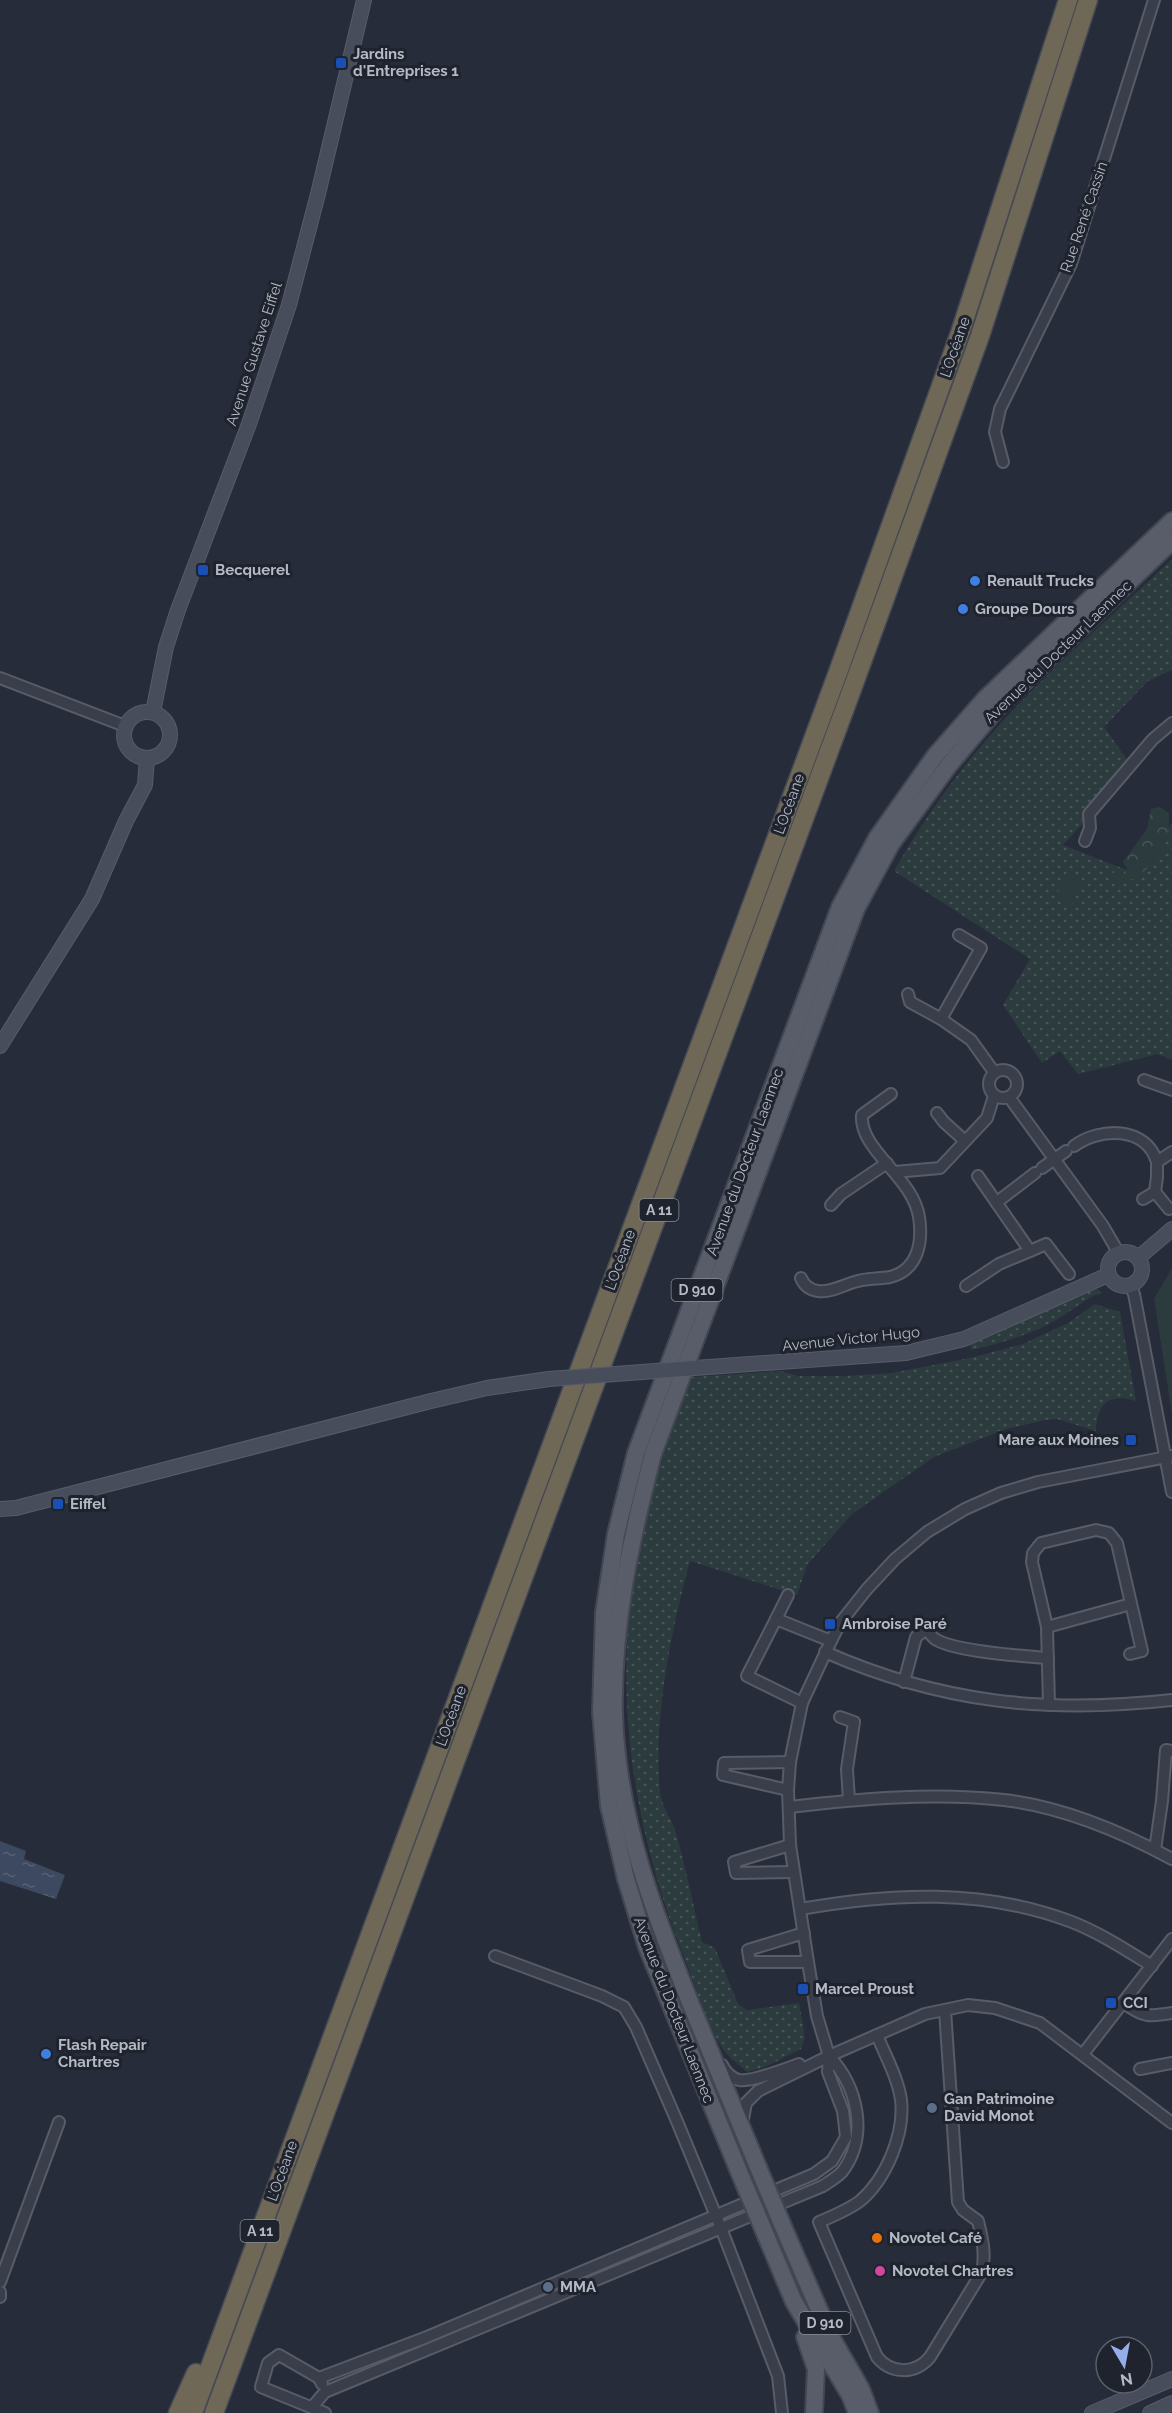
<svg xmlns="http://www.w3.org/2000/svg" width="1172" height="2413" font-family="Raleway,sans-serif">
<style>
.grass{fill:url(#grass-dots)}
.forest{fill:url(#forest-crowns)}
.garden{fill:#2c3c3e}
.water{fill:url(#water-ripples)}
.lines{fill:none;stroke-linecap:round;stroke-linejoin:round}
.street-casing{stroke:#575c68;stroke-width:14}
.secondary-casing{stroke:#575c68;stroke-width:16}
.primary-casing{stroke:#424753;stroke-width:20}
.highway-casing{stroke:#444954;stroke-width:21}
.street{stroke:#393e4a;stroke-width:10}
.secondary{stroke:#484d5c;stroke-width:14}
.primary{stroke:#585d69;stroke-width:16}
.highway{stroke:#6f6857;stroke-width:18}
.secondary-bridge-casing{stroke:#575c68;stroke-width:16;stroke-linecap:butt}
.primary-bridge-casing{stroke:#424753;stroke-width:20;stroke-linecap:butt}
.secondary-bridge{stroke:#484d5c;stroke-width:14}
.primary-bridge{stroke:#585d69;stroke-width:16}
.transit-dot{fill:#1a4fb4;stroke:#1e232e;stroke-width:2}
.shop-dot{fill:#3f7fe0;stroke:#1e232e;stroke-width:2}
.service-dot{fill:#5c6f8a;stroke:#1e232e;stroke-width:2}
.food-dot{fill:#e8710a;stroke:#1e232e;stroke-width:2}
.hotel-dot{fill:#d1479c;stroke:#1e232e;stroke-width:2}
.labels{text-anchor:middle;stroke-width:6;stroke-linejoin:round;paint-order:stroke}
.shield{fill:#1e232e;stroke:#888c98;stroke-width:1.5}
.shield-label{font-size:14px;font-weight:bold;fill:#b5b9c5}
.poi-label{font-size:15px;font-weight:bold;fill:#b5b9c5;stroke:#1e232e;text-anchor:start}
.street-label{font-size:15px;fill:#b5b9c5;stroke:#1e232e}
</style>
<defs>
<pattern id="grass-dots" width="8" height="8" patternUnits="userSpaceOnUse" patternTransform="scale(1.5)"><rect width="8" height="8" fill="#2c3c3e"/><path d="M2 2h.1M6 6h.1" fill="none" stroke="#485658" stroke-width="1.8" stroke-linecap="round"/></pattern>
<pattern id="forest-crowns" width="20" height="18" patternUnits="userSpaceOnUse" patternTransform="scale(1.5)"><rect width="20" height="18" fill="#2c3c3e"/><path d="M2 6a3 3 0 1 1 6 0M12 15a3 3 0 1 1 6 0" fill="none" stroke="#485658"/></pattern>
<pattern id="water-ripples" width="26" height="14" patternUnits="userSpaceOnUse" patternTransform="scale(1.5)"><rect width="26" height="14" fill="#3d4960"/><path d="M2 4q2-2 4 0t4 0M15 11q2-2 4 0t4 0" fill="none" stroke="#576175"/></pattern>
</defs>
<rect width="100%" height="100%" fill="#262c39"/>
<g class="grass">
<path d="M1172,559v111l-24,11 -44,46 29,41 -70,77 69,27 40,-49v237l-14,-6 -80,20 -18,-23 -18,12 -39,-58 27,-46 -136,-88c23,-40 48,-77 77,-113 59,-73 133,-134 201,-199z"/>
<path d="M1098,1289l3,4c-16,5 -26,16 -40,24 -27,17 -59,26 -90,33l-1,-8 113,-49z"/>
<path d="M1095,1304l25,8 16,89c-27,-8 -39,2 -40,30l-39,-12 -12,1 -39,9 -72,28 -82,57 -45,51 -10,30 -107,-34c-19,70 -37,159 -30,231 1,13 11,26 15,38 11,37 18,75 27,112l13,6 23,56 9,6 52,-7 6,35 -4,11 -36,18 -18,5c-6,-6 -15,-12 -20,-18 -19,-23 -32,-71 -44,-100 -44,-110 -66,-231 -53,-350 8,-78 34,-153 61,-227l90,-6 17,5h46l48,-3 78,-15 53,-14 45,-21z"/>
</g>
<path class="forest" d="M1160,807l9,6c1,38 -13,53 -46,71l-18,-8 -2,-5 2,-2 20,5 2,-6 -4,-6 24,-33 4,-20z"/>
<g class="garden">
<path d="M1070,871l12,7 -10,26 -3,1 -12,-5 -1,-3 10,-24z"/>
<path d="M1172,1268v146l-18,-115z"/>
</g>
<path class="water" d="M0,1841l26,10 -2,8 41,16 -9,24 -56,-18z"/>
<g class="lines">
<g class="street-casing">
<g id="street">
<path d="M1003,462l-8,-30 5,-23 71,-145 83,-264"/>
<path d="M0,678l125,48"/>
<path d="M1085,841l5,-13 -1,-14 64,-75 19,-16"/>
<path d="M908,994l2,8 31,17 30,21 23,32"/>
<path d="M941,1019l40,-71 -22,-13"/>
<circle cx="1003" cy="1084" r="14"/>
<path d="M1144,1080l28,10"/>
<path d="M1009,1097l94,129 15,26"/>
<path d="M937,1113l7,9 21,19"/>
<path d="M1074,1146c26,-19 72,-20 83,16l15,-10"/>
<path d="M1042,1168l24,-17"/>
<path d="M895,1172l45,-4 47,-50 7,-22"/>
<path d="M1155,1192l14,17"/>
<path d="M1143,1199l12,-7 2,-15v-15"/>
<path d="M997,1202l38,-29"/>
<path d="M831,1205l10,-11 46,-31"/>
<path d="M1030,1251l16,-7 23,30"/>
<path d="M801,1278c3,7 9,12 17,13 13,2 27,-7 40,-10 10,-3 21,-2 32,-4 28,-7 33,-35 29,-60 -6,-40 -60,-67 -57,-102l29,-21"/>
<path d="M1130,1285l4,9 38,198"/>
<path d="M966,1286l33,-22 31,-13 -52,-75"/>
<path d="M776,1619l12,-24"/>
<path d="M1047,1627l84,-23"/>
<path d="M825,1652c116,51 222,62 347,48"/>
<path d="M904,1682l12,-45 10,-8c3,3 6,8 9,10 20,13 88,17 113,19"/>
<path d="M802,1703l-55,-27 29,-57 55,22"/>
<path d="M1049,1705l-2,-78 -15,-65 1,-9 8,-10 55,-13 13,3 8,10 25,108 -12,3"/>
<path d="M840,1717l14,5 -7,47 2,31"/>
<path d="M788,1790l-65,-15 1,-12 66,-1"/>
<path d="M789,1807c71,-8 143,-15 215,-7 59,7 116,31 168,59"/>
<path d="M790,1845l-56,17 2,11 58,-1"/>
<path d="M1155,1850l7,-49 4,-51 6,1"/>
<path d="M800,1909c92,-16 183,-21 272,13 28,11 54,28 80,44"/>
<path d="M804,1933l-56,17 2,12h58"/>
<path d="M495,1956l107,40 22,11 12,20 40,92 45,109 57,148 4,37"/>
<path d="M1124,2003c19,14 25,14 48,10"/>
<path d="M877,2035c8,20 21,43 24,65 4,34 -15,79 -41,101 -12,9 -27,15 -41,21l58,135c14,17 38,18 53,0l52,-85c4,-19 0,-34 -4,-51l-15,-11 -5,-8 -13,-192"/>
<path d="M1083,2054l89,-115"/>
<path d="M722,2065c3,6 9,13 17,15 14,2 46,-11 60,-16"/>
<path d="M1140,2069l32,-6"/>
<path d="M742,2124l4,-21 12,-12 71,-35 96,-42 43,-9 27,3 45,15 132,100"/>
<path d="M0,2282l59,-160"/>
<path d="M0,2292v5"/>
<path d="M319,2378l108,-41 387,-163 18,-13 14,-24 -3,-26 -15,-39 1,-16 -12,-40 -9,-54 -18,-117 -2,-55 2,-28 12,-59 29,-62 9,-18 27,-34 28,-30 32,-27 38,-23 36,-16 37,-11 134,-26"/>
<path d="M322,2384l-3,-6 -40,-23 -11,8 -7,24 64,26"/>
<path d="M312,2407l13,-15 498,-206c6,-4 14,-9 19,-14 27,-36 16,-85 -13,-116"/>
</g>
</g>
<g class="secondary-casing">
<g id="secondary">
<circle cx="147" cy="735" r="23"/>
<path d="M153,712l13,-65 12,-37 71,-186 40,-119 29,-111 46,-194"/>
<path d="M0,1046l92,-147 34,-78 19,-36 2,-27"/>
<circle cx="1125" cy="1269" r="17"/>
<path d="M1138,1258l34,-29"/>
<path d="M695,1368l211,-15 58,-14 144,-64"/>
<path d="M0,1509l16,-1 415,-107 56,-13 62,-9"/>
<path d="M1092,2413l80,-34"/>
<path d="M1150,2413l22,-10"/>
</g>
</g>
<g class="primary-casing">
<g id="primary">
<path d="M758,2167c-22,-53 -44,-107 -66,-160 -38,-94 -75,-190 -78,-293 -2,-89 17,-175 39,-260l203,-545 35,-65 58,-79 48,-57 175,-167"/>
<path d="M740,2174l-93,-227 -21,-68 -17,-73 -8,-94 3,-99 12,-79 20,-81 204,-546 37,-69 58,-82 50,-57 187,-178"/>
<path d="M785,2231l45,104 31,54 9,24"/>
<path d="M767,2238l27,64 56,93 7,18"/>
<path d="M805,2337l11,32 -2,44"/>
</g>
</g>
<g class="highway-casing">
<g id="highway">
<path d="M178,2413l18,-40"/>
<path d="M193,2413l644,-1738 123,-342 108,-333"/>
<path d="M214,2413l641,-1732 125,-345 108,-336"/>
</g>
</g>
<use href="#street" class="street"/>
<use href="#secondary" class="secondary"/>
<use href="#primary" class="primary"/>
<use href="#highway" class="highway"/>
<g class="secondary-bridge-casing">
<path id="secondary-bridge" d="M549,1379l146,-11"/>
</g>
<g class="primary-bridge-casing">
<g id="primary-bridge">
<path d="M758,2167l27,64"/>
<path d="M740,2174l27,64"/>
</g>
</g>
<use href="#secondary-bridge" class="secondary-bridge"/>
<use href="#primary-bridge" class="primary-bridge"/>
</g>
<g class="transit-dot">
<rect x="335" y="57" width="12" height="12" rx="3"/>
<rect x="197" y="564" width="12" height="12" rx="3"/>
<rect x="1125" y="1434" width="12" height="12" rx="3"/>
<rect x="52" y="1498" width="12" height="12" rx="3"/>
<rect x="824" y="1618" width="12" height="12" rx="3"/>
<rect x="797" y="1983" width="12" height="12" rx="3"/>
<rect x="1105" y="1997" width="12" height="12" rx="3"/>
</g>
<g class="shop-dot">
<circle cx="975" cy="581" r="6"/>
<circle cx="963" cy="609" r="6"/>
<circle cx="46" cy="2054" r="6"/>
</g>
<g class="service-dot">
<circle cx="932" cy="2108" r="6"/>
<circle cx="548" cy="2287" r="6"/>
</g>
<circle class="food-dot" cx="877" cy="2238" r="6"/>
<circle class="hotel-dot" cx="880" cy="2271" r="6"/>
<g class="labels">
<g class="shield">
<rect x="639.5" y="1199" width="39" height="22" rx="4.5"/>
<rect x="671.5" y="1279" width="51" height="22" rx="4.5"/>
<rect x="240.5" y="2220" width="39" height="22" rx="4.5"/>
<rect x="799.5" y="2312" width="51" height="22" rx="4.5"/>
</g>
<g class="shield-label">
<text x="659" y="1215">A 11</text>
<text x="697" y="1295">D 910</text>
<text x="260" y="2236">A 11</text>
<text x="825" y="2328">D 910</text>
</g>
<g class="poi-label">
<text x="353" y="59">Jardins<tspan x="353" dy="17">d'Entreprises 1</tspan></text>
<text x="215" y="575">Becquerel</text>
<text x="987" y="586">Renault Trucks</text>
<text x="975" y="614">Groupe Dours</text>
<text x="1119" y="1445" text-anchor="end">Mare aux Moines</text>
<text x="70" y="1509">Eiffel</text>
<text x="842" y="1629">Ambroise Paré</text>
<text x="815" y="1994">Marcel Proust</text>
<text x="1123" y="2008">CCI</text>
<text x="58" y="2050">Flash Repair<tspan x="58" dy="17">Chartres</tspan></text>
<text x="944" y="2104">Gan Patrimoine<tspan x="944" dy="17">David Monot</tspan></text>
<text x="889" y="2243">Novotel Café</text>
<text x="892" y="2276">Novotel Chartres</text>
<text x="560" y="2292">MMA</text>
</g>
<g class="street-label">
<text transform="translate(1084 217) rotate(-71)" y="5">Rue René Cassin</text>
<text transform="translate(955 347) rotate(-71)" y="5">L’Océane</text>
<text transform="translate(254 354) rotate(-72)" y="5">Avenue Gustave Eiffel</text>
<text transform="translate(1058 652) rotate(-44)" y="5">Avenue du Docteur Laennec</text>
<text transform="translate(789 804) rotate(-70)" y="5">L’Océane</text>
<text transform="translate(745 1162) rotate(-70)" y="5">Avenue du Docteur Laennec</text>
<text transform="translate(620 1260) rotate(-70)" y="5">L’Océane</text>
<text transform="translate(851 1339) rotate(-6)" y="5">Avenue Victor Hugo</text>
<text transform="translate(451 1716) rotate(-70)" y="5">L’Océane</text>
<text transform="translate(674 2010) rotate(69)" y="5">Avenue du Docteur Laennec</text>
<text transform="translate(282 2171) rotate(-70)" y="5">L’Océane</text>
</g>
</g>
<g transform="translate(1124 2365) rotate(170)"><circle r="28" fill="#1e232e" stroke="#5a5f6a" stroke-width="1.5"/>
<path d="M0-4.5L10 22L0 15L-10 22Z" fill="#95adea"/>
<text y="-9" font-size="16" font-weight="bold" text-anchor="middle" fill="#b5b9c5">N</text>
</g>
</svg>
